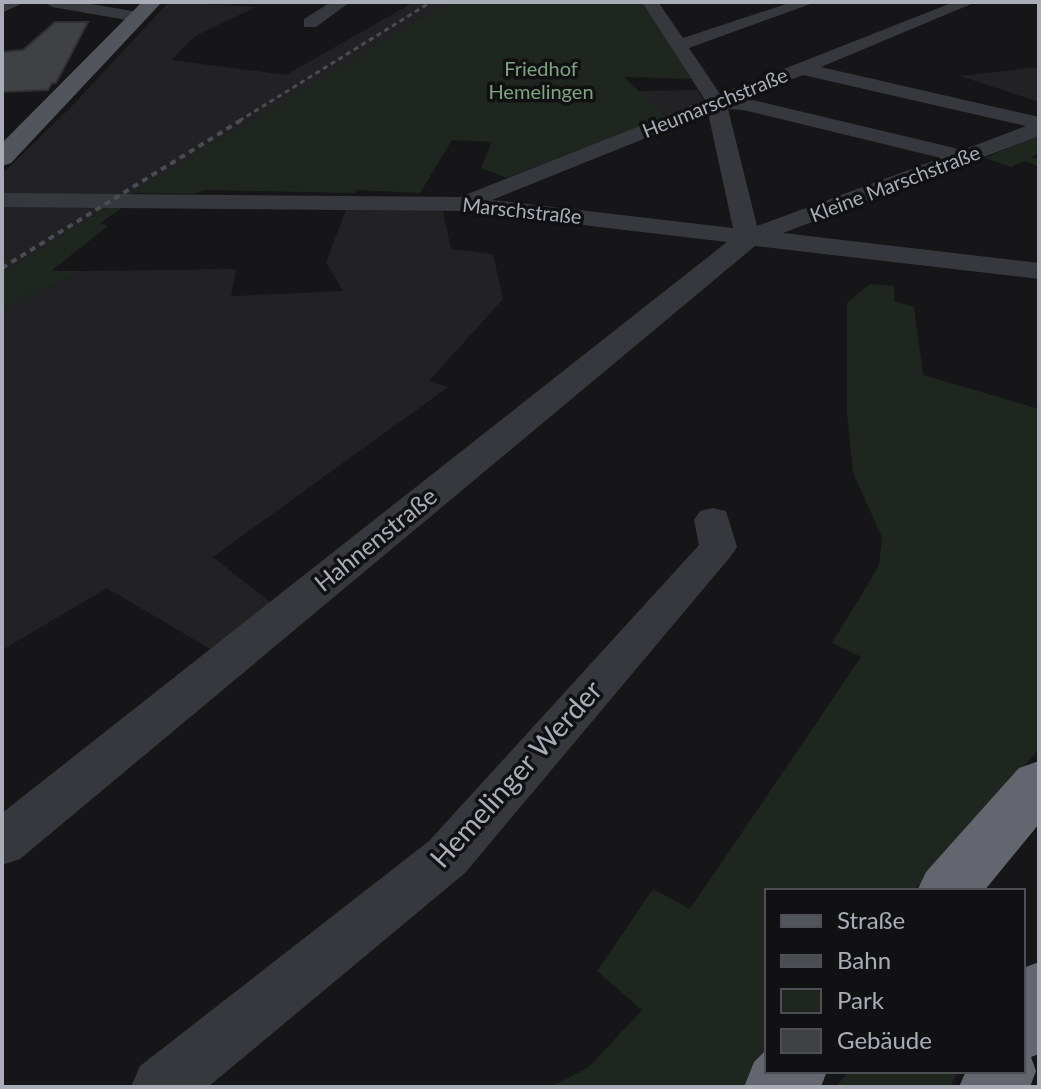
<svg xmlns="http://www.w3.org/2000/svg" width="1041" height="1089" font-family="Lato,sans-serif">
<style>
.built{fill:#222225}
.green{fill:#1e261f}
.building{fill:#404145;stroke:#303034;stroke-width:2}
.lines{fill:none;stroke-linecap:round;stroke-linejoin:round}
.minor{fill:#37383d;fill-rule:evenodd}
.major{fill:#53555c;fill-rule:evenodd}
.highway{fill:#63666e;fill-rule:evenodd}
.rail-far1{stroke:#4a4c52;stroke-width:3;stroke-dasharray:5 4;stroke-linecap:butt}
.rail{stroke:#4a4c52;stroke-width:4;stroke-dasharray:6 5;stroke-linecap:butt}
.labels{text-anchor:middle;stroke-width:7;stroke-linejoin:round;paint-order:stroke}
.far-park-label{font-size:20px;fill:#7fa381;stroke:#111113}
.far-street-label{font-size:20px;fill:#a8adb8;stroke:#111113}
.street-label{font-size:24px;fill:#a8adb8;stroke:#111113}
.near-street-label{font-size:28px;fill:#a8adb8;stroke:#111113}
</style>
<rect width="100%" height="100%" fill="#161618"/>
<g class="built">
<path d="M169,2l87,5 -61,29 -24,24 115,15 128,-73h34l-446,271v-99l68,-66z"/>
<path d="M1039,67v35l-79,-26z"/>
<path d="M697,90l7,11 -39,15 -27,-25z"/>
<path d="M346,210l97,1 8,38 42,5 10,45 -74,82 19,6 -235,170 71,56 -57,46 -120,-71 -105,62v-342l81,-37 153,-2 -5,27 112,-5 -17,-29z"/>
</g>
<g class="green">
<path d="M448,2h195l48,77 -67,-2 41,39 -158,62 -26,-10 11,-26 -40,-2 -32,53 -64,-3 -1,3 -151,-3 -10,4 -62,-1z"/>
<path d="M1039,135v18l-8,4 8,3v6l-15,-5 -13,6 -26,-9z"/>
<path d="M107,207h16l-23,16 8,3 -57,45h32l-81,37v-35z"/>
<path d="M870,284l24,2v15l20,6 9,68 116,34v340l-125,142h-147v180l-11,16h-206l39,-20 53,-57 -45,-39 56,-82 37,20 171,-252 -29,-14 47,-77 3,-29 -29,-64 -6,-61v-109z"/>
<path d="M849,1071h109l-8,16h-114z"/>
</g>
<path class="building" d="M55,22h33l-32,61h-4l-4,7 -46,2v-40l21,-2z"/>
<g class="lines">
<g class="minor">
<path d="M2,2h23l-23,11z"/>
<path d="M44,2h36l58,10 8,5 -8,5 -86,-15z"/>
<path d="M331,2h19l-34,25h-12v-8z"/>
<path d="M642,2h16l25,36 109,-36h24l-127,46 31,46 234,-92h22l-155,65 218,50v19l-256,97 256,30v16l-284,-33 -735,613 -18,6v-52l725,-571 -264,-31 -461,-4v-14l458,4 245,-97zM803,75l223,51 -63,24 -219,-52zM728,109l15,1 198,48 -184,68zM708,113l25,115 -241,-28z"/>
<path d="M713,508l13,3 11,36 -6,9 -266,317 -257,214h-77l9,-21 289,-225 270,-296 -5,-25 6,-9z"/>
</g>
<path class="major" d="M142,2h20l-151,161 -9,3v-23z"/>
<g class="highway">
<path d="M1039,761v63l-55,67h-67l9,-19 93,-104z"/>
<path d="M1039,962v92l-8,3 5,14 -6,16h-71l7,-16h57v-103z"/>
<path d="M767,1049v22h60l-6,16h-77l10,-25z"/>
</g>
<path class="rail-far1" d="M239,121l192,-119"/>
<path class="rail" d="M2,268l241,-149"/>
</g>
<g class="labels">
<g class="far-park-label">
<text x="541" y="76">Friedhof<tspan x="541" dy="23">Hemelingen</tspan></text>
</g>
<g class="far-street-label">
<text transform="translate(715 103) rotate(-22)" y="7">Heumarschstraße</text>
<text transform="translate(895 184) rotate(-21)" y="7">Kleine Marschstraße</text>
<text transform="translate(522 211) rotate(6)" y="7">Marschstraße</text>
</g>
<g class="street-label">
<text transform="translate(376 540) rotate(-39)" y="8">Hahnenstraße</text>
</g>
<g class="near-street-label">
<text transform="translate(516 774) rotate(-48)" y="10">Hemelinger Werder</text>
</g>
</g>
<rect width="1041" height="1089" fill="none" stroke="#a8adb8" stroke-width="8"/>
<rect x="765" y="889" width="260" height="184" fill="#111113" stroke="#4d4f55" stroke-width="2"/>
<rect x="781" y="915" width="40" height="12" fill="#53555c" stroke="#4d4f55" stroke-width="2"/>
<text x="837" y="929" font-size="24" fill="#a8adb8">Straße</text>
<rect x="781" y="955" width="40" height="12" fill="#4a4c52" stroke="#4d4f55" stroke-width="2"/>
<text x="837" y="969" font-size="24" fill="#a8adb8">Bahn</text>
<rect x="781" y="989" width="40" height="24" fill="#1e261f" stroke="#4d4f55" stroke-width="2"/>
<text x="837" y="1009" font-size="24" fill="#a8adb8">Park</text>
<rect x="781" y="1029" width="40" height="24" fill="#404145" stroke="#4d4f55" stroke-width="2"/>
<text x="837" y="1049" font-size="24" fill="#a8adb8">Gebäude</text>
</svg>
